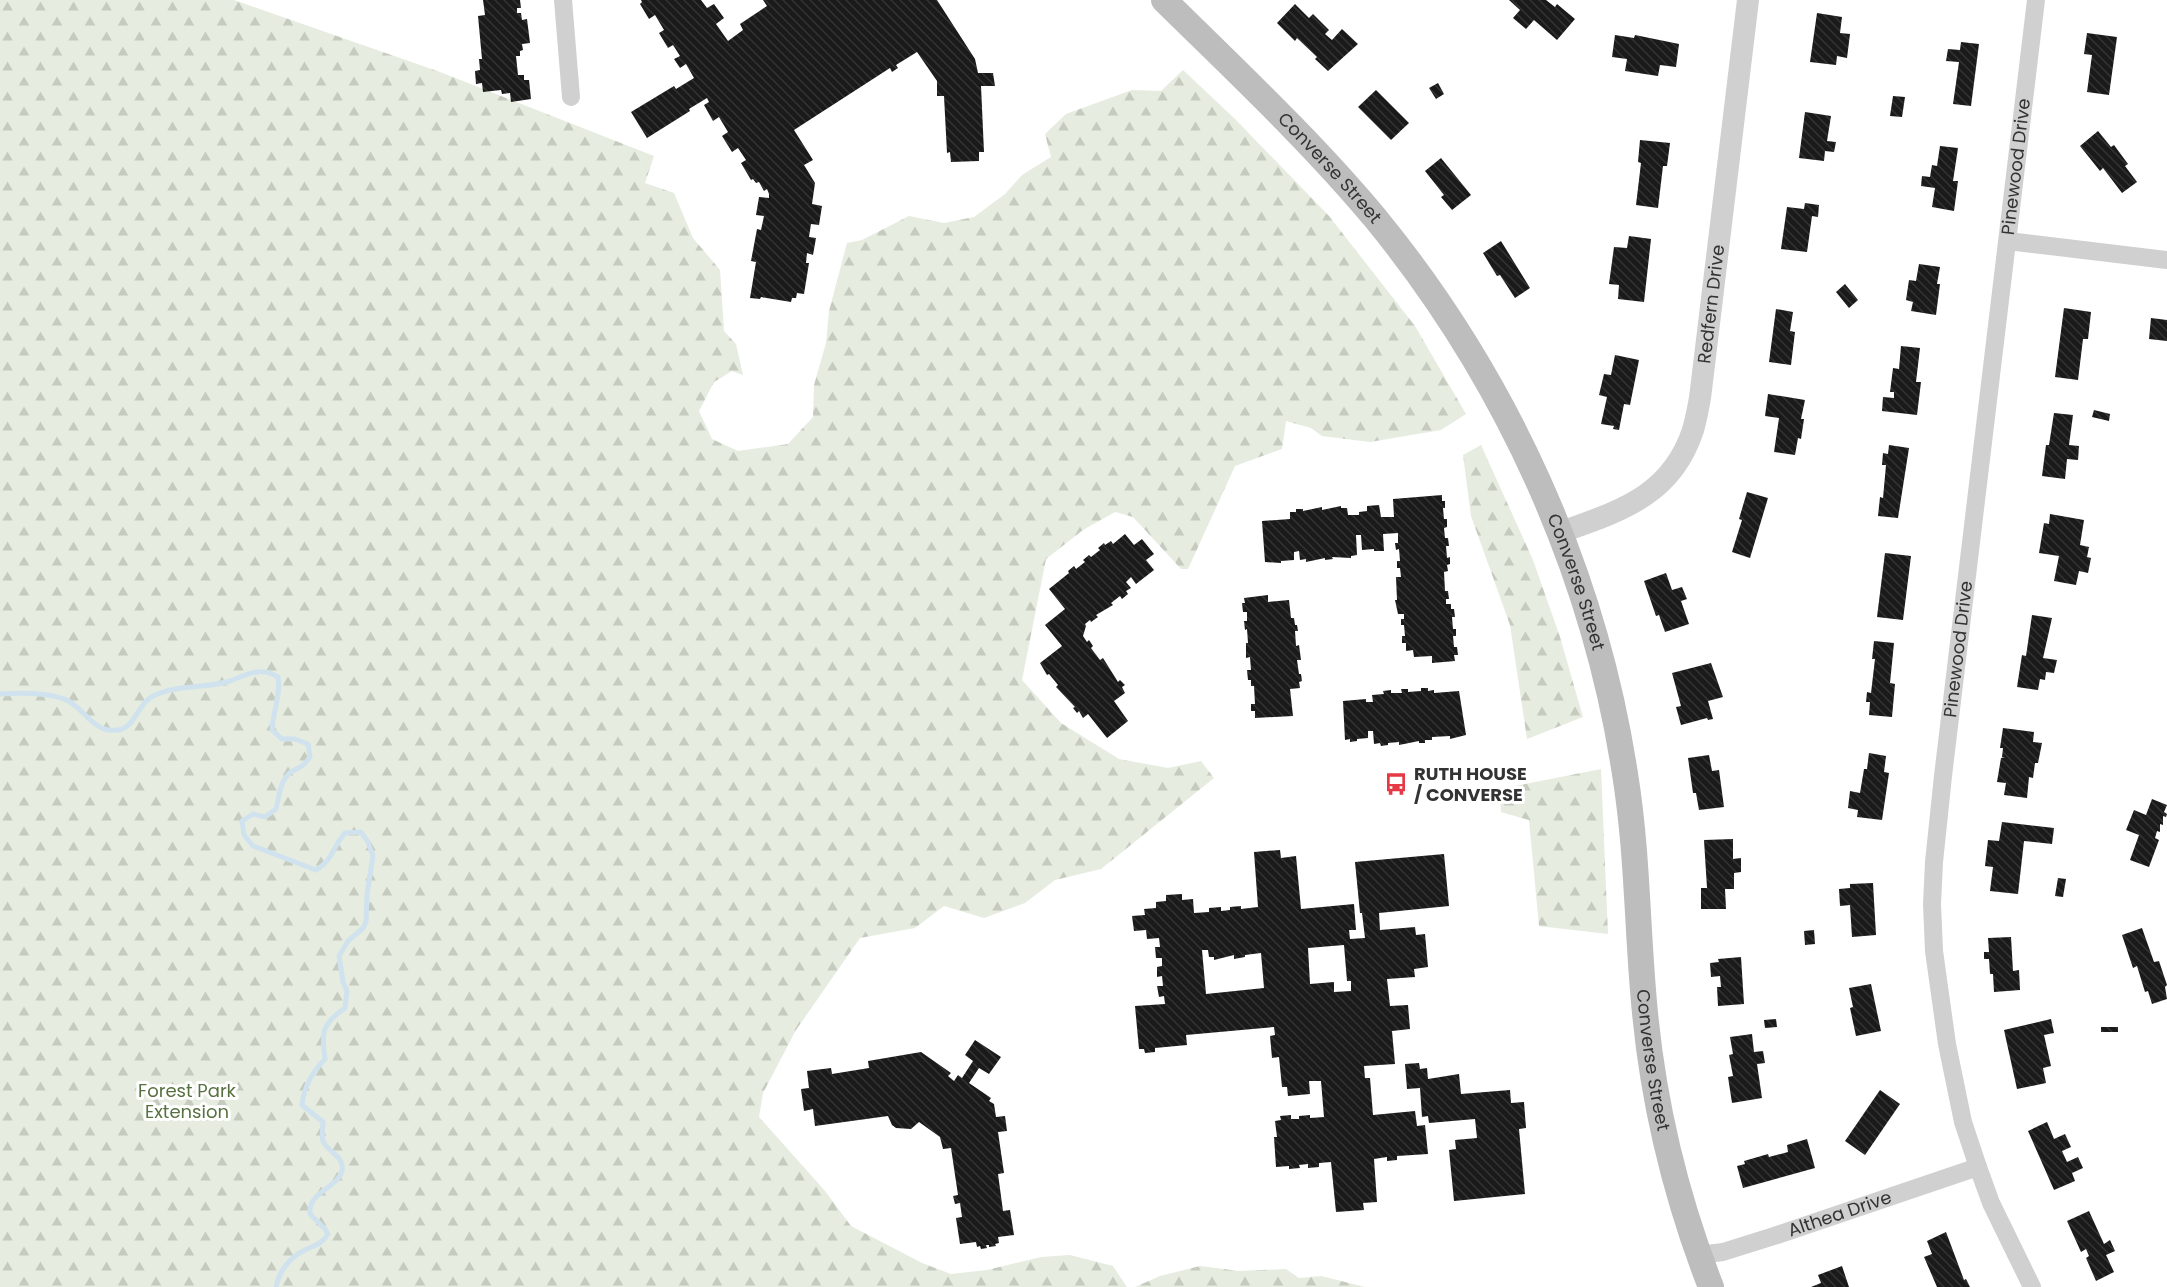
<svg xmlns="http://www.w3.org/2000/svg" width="2167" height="1287" font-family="Poppins,sans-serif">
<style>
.forest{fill:url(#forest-firs)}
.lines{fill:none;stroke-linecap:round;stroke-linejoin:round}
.stream{stroke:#cfe2ee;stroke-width:5}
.building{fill:url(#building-back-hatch);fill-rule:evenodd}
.minor{stroke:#d0d0d0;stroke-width:18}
.tertiary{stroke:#d0d0d0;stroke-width:22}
.secondary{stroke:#bdbdbd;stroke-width:26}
.labels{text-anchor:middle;stroke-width:6;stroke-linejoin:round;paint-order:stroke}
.street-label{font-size:18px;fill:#333;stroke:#fff}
.poi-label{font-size:18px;font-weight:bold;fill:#333;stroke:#fff;text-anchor:start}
.park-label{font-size:18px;fill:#56703f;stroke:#fff}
</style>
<defs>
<pattern id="forest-firs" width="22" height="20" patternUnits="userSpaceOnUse" patternTransform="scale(1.5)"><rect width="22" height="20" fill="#e6ecdf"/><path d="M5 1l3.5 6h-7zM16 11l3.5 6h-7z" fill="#c6cbc0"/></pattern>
<pattern id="building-back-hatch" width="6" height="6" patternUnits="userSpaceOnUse" patternTransform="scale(1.5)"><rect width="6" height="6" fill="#1a1a1a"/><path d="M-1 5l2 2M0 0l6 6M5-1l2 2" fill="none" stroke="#333"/></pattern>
</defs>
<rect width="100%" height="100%" fill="#fff"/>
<g class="forest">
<path d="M0,0h234l206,72 214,84 -9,27 29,10 19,45 27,32 4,61 12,13 7,31 -11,-4 -18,11 -15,29 13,28 26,12 50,-7 25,-27 1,-32 12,-42 3,-32 18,-68 15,-3 47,-24 35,7 30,-6 31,-23 17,-19 29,-18 -6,-23 21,-20 66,-24 29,1 22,-21 52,49 94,97 86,110 51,88 -25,16 -71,12 -48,-6 -11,-8 -25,-7 -4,28 -47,17 -47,103h-7l-48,-52 -18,-5 -32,18 -37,29 -24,121 39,43 58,36 49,9 33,-7 13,17 -113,91 -46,11 -30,23 -41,15 -40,-12 -29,22 -55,10 -64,92 -33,63 -4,24 66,74 26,35 71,37 29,11 36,-4 54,-13 29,-2 43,11 14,21h-1127z"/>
<path d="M1481,445l52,115 27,77 23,80 -56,22 -17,-114 -39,-109 -8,-61z"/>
<path d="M1601,769l7,165 -69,-8 -10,-106 -28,-8 -1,-23z"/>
<path d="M1200,1266l39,5 47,-2 13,9 22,-2 44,11h-230l25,-11z"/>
</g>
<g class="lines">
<path class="stream" d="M0,694c21,-1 44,-2 64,5 19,6 28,35 54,31 17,-2 20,-27 35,-34 24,-12 52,-7 77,-15 11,-4 23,-11 35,-9 4,0 9,3 13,5 3,18 -5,34 -6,53l10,9h13l13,5 2,13c-8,11 -9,9 -19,15 -11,8 -12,25 -15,37l-11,8 -12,-3 -11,7 2,14 9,11 63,24c17,-10 17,-24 29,-37l16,-1 7,10 5,14 -6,38 -1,28 -3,6 -15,13 -9,15 4,26 4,9 -2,17c-23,16 -24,24 -20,51 -13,13 -21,28 -23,46l21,17c0,6 -2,13 0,19 4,11 22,15 19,30 -5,18 -34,20 -32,43l15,15 3,5c-7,11 -13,11 -23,16 -15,7 -26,21 -29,37"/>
</g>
<g class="building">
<path d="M483,0h37l1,8h-4v5h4l1,7 5,-1 3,24 -8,1 1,6 -3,1v5h-4l2,19h6v5h5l2,19 -20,3 -1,-9 -8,1 -1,-4 -18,2 -1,-9 -6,1 -1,-13 5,-1 -1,-11h3l-4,-43 7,-1z"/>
<path d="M641,0h60l6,8 7,-4 10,14 -8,6 12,17 15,-11 -3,-6 27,-18 -4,-6h174l38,59 3,14h15l2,13h-14l3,66h-5v9l-28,1 -1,-10 -3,1 -3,-57h-7v-15l-20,-29 -21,13 2,3 -6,4 -2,-4 -96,62 19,30 -9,5 11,18 -3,21 10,2 -3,19 -8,-1 -2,13 7,1 -3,17 -6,-2 -1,10h3l-5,31 -7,-1 -1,5h-4l-1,4 -30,-5 -1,2 -10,-1 6,-36 -5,-1 6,-32 4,1 3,-14 -8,-1 3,-18 10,1v-4l-2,-5 -3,2 -5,-9 -3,1 -3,-4 -2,1 -10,-17 5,-3 -8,-12 -6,4 -10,-16 6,-4 -9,-15 -6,4 -9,-16 5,-3 -2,-4 -18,11 1,2 -43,27 -16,-26 43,-26 2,3 18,-11 -8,-14 -6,4 -6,-9 6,-3 -7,-11 -5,3 -9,-15 5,-3 -9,-15 -6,4 -9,-15 2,-2z"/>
<path d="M1509,0h37l9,7 2,-3 18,15 -18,21 -23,-20 -8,9 -13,-11 7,-8z"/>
<path d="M1295,4l14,14 4,-4 16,16 -4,4 7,6 10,-11 16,15 -30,27 -13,-12 2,-2 -20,-19 -2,3 -18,-18z"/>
<path d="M1817,13l25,4 -2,16 10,1 -3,24 -10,-2 -1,9 -26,-3z"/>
<path d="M2087,33l30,4 -8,58 -22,-3 5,-37 -8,-1z"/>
<path d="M1615,35l19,3 1,-3 44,9 -3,23 -16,-2 -2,11 -33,-5 2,-12 -15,-2z"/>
<path d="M1961,42l18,2 -8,62 -18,-2 6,-42 -13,-1 2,-12 12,1z"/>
<path d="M1438,83l6,11 -8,5 -7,-11z"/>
<path d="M1376,90l33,33 -18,17 -33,-33z"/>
<path d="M1893,96l12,1 -3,20 -12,-1z"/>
<path d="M1805,112l26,4 -4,25 9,1 -2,10 -9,-1 -1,10 -25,-3z"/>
<path d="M2098,131l13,16 3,-2 14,19 -3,2 12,16 -15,11 -19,-25 -3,3 -20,-25z"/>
<path d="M1640,140l30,3 -3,23h-4l-5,42 -22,-3 5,-42 -3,-1z"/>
<path d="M1940,146l18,2 -5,33h5l-4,30 -22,-4 3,-19 -14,-2 1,-10 8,1 2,-12 5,1z"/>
<path d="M1441,158l30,37 -19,15 -11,-13 3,-2 -19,-24z"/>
<path d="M1805,203l14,2 -1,12 -6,-1 -5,36 -26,-3 6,-42 17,2z"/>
<path d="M1629,236l22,3 -7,63 -26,-3 1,-14 -10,-1 5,-37 13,1z"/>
<path d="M1501,241l29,47 -15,10 -15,-23 -3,1 -14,-23z"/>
<path d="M1919,264l21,3 -3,17h3l-4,31 -25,-4 2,-9 -7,-2 3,-20 7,1z"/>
<path d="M1845,284l13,16 -9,8 -13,-16z"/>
<path d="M2064,308l27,4 -3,27h-5l-5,41 -23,-3z"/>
<path d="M1776,309l17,3 -3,19 5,1 -4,33 -22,-3z"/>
<path d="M2151,318l16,2v21l-18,-2z"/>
<path d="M1901,346l19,2 -4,34h5l-4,33 -35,-4 1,-14 11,1v-6h-4l3,-24 6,1z"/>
<path d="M1615,355l24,5 -9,45 -6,-1 -5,26 -6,-1 1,-3 -13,-2 6,-27 -8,-2 5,-21 7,1z"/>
<path d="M1768,394l37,6 -4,19h3l-3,20 -3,-1 -3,17 -21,-3 5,-34 -14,-2z"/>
<path d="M2094,410l16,4 -1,7 -17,-4z"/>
<path d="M2054,413l19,2 -4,30 10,1 -1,14 -11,-1 -2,20 -23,-3 4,-31h3z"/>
<path d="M1889,445l20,3 -11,70 -20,-2 2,-19 3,1 3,-33h-4l1,-12 5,1z"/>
<path d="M1747,492l21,6 -18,60 -18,-6 10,-32 -3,-1z"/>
<path d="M1442,495v6h3v7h-2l1,11h3v8l-3,1 1,10h3l1,8h-3l1,12 3,-1v7l-3,1 1,6 -4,1 1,19h3l1,8h-3v5h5v5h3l1,8h-3l1,12h3v7h-3l1,11h3l1,8h-4l1,6 -23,2v-7l-18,1 -1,-7 -7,1v-8h-4v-7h3l-1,-11h-3v-6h3v-5h-6l-3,-14h2l-1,-23h5l-1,-9h-3v-7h3l-1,-12 -3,1 -1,-7h3v-10l-15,1 1,17h-10v-2l-12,1 -1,-15h-5l1,20 -6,1v2l-19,-1 1,2 -8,1v-2l-19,4v-3l-6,1 -1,-9 -5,1v8l-13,1v2l-16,-1 -3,-41 28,-2v-7h6v-3h7v2l19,-4v3l19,-4v2h6l1,7h11v-3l8,-1v-5l12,-1 2,12h13l-1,-18z"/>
<path d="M2050,514l34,6 -4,25 9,2 -2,10 4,1 -3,15 -9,-2 -3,14 -22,-4 5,-25 -20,-3 5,-30 5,1z"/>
<path d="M1125,534l9,11 8,-6 12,15 -8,6 8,10 -18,14 -5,-7 -5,5 5,6 -5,3 2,3 -6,5 -2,-3 -9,7 2,2 -17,10 2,2 -7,5 -1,-2 -5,4 1,2 -3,10 4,6 2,-2 4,6 -2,2 9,12 3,-2 15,24 2,-2 5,5 -3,2 3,6 -11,8 14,20 -21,17 -19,-24 -5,4 -4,-7 -2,2 -4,-5 2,-1 -19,-20 2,-2 -9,-11 -2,1 -7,-12 22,-17 -17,-21 20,-16 -16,-20 20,-16 -1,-2 6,-5 2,3 9,-7 -2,-2 6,-5 2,2 9,-7 -2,-2 6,-5 1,2 6,-4 2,3z"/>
<path d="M1885,553l26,3 -8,64 -26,-3z"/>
<path d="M1666,573l6,17 10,-3 5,12 -6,2 8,23 -24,8 -6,-17 -3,1 -12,-35z"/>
<path d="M1268,595v7l21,-2 2,18h3l1,7h2l1,6h-3l1,15 3,-1 2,15h-4l2,14h2l1,7 -3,1 1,6 -10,1 3,27 -38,2v-7h-4v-7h4l-1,-18h-3v-6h-3l-1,-10h4l-1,-13 -4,1v-15h2l-1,-14 -2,1 -1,-9h3v-9h-4l-1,-9h3l-1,-5z"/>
<path d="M2032,615l20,3 -9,40 14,2 -3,13 -8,-1 -1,8 -5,-1 -2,11 -21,-3 5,-32 4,1z"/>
<path d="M1874,641l20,2 -4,40 5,1 -3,33 -23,-2 1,-13h-4l1,-10 4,1 4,-34h-3z"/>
<path d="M1711,663l12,34 -15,4 5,18 -5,1 -1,-2 -26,7 -5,-18 5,-1 -9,-33z"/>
<path d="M1421,688h7v3l6,-1v3l25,-2 7,44 -16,4v-3l-18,1v3h-7v3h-6v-2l-20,4v-3l-11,1v2l-7,1 -1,-3 -6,1 -1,-13h-5v7l-11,1v2l-7,1v-3l-5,1 -2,-39 23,-2v3h7l-1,-7 12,-1 -1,-3 8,-1v3h11l-1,-4h7v3l13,-1z"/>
<path d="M2003,728l31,4 -1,10 9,1 -4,20h-3l-2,15 -4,-1 -2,21 -23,-3 2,-12 -9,-1 4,-24 4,-1h-3l1,-9h-3z"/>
<path d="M1869,753l17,3 -2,16 5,1 -7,47 -25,-3 1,-7 -10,-2 2,-17 10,2 4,-24h3z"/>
<path d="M1709,755l3,16 7,-1 5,37 -25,3 -3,-17h-3l-5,-35z"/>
<path d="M2152,799l15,6 -3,7 3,2 -1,3 -3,-1v9l-3,-1v8l-3,-1 -2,7 4,2 -10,27 -19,-7 9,-25 -13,-5 8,-20 12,5z"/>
<path d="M2002,822l52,6 -2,16 -28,-3 -6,53 -28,-3 3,-24 -8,-1 3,-26 11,1z"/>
<path d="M1733,839v20l8,-1v14l-7,1v16h-9l1,20h-25v-21h6l-3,-48z"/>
<path d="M1280,850l1,8 15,-2 5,53 53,-5 2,26h-7l1,9 15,-1 -3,-25h-2l-5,-51 89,-8 5,52 -70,7 1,17 35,-3 1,8 9,-1 3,33 -14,2 1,8 -28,2 3,27 18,-1 2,24 -18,2 3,33 -31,2 1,12h5l3,37 42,-4 2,15 8,-1 3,29 -31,2v4l-10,1v-4l-13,2 3,43 -14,1 1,7 -28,2 -5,-50 -12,1v4l-11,1v-4l-9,1 1,3 -11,1v-3l-13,1 -2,-30h3l-2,-16 6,-1 -1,-4 11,-1v4h8v-3l11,-1v3l14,-1 -3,-36h-12l1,13 -22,2 -1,-9h-5l-3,-30 -7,1 -2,-22 5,-1 -1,-8 -88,8 1,10 -32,3v4l-10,1 -1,-4h-5l-4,-43 30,-2 -1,-8 -5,1 -2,-11h6l-1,-10 -5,1v-10l5,-1v-8h-6l-1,-11h5l-1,-9 -12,1 -1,-9 -12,1 -2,-15 13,-1 -1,-6 12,-1v-6l10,-1v-6l16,-1v6l11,-1 1,14 15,-1v-4l12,-1v4l9,-1v-3l11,-1v3l17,-2 -4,-55zM1344,945l3,36h4v10l-17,1v-10l-24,2 -2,-36zM1202,950h6l1,7h5v3l20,-5v4l11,-2v-2l16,-2 3,35 -58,6z"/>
<path d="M2058,878l8,1 -3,18 -8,-1z"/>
<path d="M1873,883l3,52 -24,2 -2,-32 -10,1 -1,-17 11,-1v-4z"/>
<path d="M2142,928l12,34 5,-1 8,24 -2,2 2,12 -15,5 -4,-13 -3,1 -8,-26 -4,2 -11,-33z"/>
<path d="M1814,930l1,14 -10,1 -1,-14z"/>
<path d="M2011,937l2,34 6,-1 1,20 -26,2 -1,-18h-3l-1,-15h-5v-7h5l-1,-14z"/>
<path d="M1741,957l3,47 -26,2 -1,-19h4l-1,-11 -9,1 -1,-14 9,-1 -1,-3z"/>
<path d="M1871,984l10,47 -25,5 -6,-28 3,-1 -4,-19z"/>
<path d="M1776,1019l1,8 -12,1 -1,-8z"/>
<path d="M2051,1019l3,14 -10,2 7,31 -8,2 3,15 -29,6 -13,-59z"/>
<rect x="2101" y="1027" width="17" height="5"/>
<path d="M1752,1034l2,18 9,-1 2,12 -8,1 5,34 -30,5 -4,-26 5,-1 -4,-21 4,-1 -3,-17z"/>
<path d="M975,1040l26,17 -12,17 -10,-6 -10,15 22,15 -2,3 5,3 2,13 9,-1 2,15 -9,1 6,41 -6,1 5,37 7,-1 4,25 -16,2 1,6 -4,1 1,2 -7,1v-2h-3l1,3 -6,1 -1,-3 -3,1 -1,-5 -16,2 -4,-26 6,-1 -2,-14 -5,1 -2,-8 5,-1 -7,-47 -8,1 -3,-12 -21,-15 -8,7 -15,-1 -4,-3 -4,-9 -73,10 -2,-17 -9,2 -3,-22 8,-1 -2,-17 24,-3 1,6 37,-6 -1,-7 53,-9 30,21 -3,3 6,5 4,-6 4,3 11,-17 -8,-6z"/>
<path d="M1419,1063l1,6 7,-1 1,11 31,-5 2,20 49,-4 1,13 13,-1 2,26 -7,1 6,65 -71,7 -5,-51 7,-1 -1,-9 22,-2 -2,-19 -46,4 -1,-7 -6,1 -2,-29 -13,1 -2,-25z"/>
<path d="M1880,1090l20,14 -35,51 -20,-14z"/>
<path d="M2047,1122l7,17 11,-5 6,13 -9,4 5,11 11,-5 5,11 -11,5 3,8 -21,9 -26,-59z"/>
<path d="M1807,1139l8,29 -72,20 -6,-22 8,-2 -1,-3 24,-7 1,3 19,-5 -1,-7z"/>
<path d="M2089,1211l15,33 6,-4 5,11 -9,4 8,17 -18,9 -10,-23 3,-2 -3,-7 -5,3 -14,-31z"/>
<path d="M1946,1232l18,48 2,-1 4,8h-33l-13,-30 8,-3 -5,-13z"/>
<path d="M1842,1266l7,21h-38l10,-4 -3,-8z"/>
</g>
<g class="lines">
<g class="minor">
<path d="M563,0l8,97"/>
<path d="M2008,241l159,19"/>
<path id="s1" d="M1699,1255l24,-3 51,-16 204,-69"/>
<path id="s2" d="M2032,1287l-41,-84 -13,-36 -15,-45 -16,-78 -13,-93 -2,-47 2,-42 9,-86 93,-776"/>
</g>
<path class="tertiary" id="s3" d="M1559,533c60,-22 112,-36 134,-103 3,-10 5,-21 7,-32l48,-398"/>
<path class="secondary" id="s4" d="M1164,0c72,71 147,141 212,219 130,159 218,352 249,555 13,80 12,159 20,239 9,93 32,187 66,274"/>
</g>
<defs>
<g id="bus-bare" transform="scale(1.8)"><path d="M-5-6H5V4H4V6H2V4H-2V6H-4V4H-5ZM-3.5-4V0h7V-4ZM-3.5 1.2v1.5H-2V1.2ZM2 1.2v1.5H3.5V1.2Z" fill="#e63946" stroke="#fff" stroke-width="2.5" paint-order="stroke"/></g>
</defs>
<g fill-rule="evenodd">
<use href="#bus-bare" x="1396" y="784"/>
</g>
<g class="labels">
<g class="street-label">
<text dy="6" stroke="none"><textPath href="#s2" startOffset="1142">Pinewood Drive</textPath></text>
<text dy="6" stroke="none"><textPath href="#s4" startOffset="236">Converse Street</textPath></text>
<text dy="6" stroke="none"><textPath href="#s3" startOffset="304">Redfern Drive</textPath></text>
<text dy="6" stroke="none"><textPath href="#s4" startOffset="722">Converse Street</textPath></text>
<text dy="6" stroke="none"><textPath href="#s2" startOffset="656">Pinewood Drive</textPath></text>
<text dy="6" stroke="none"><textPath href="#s4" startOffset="1208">Converse Street</textPath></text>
<text dy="6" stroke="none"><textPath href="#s1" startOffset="147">Althea Drive</textPath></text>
</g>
<g class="poi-label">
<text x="1414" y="780">RUTH HOUSE<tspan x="1414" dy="21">/ CONVERSE</tspan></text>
</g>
<g class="park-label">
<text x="187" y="1097">Forest Park<tspan x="187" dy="21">Extension</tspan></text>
</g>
</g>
</svg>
